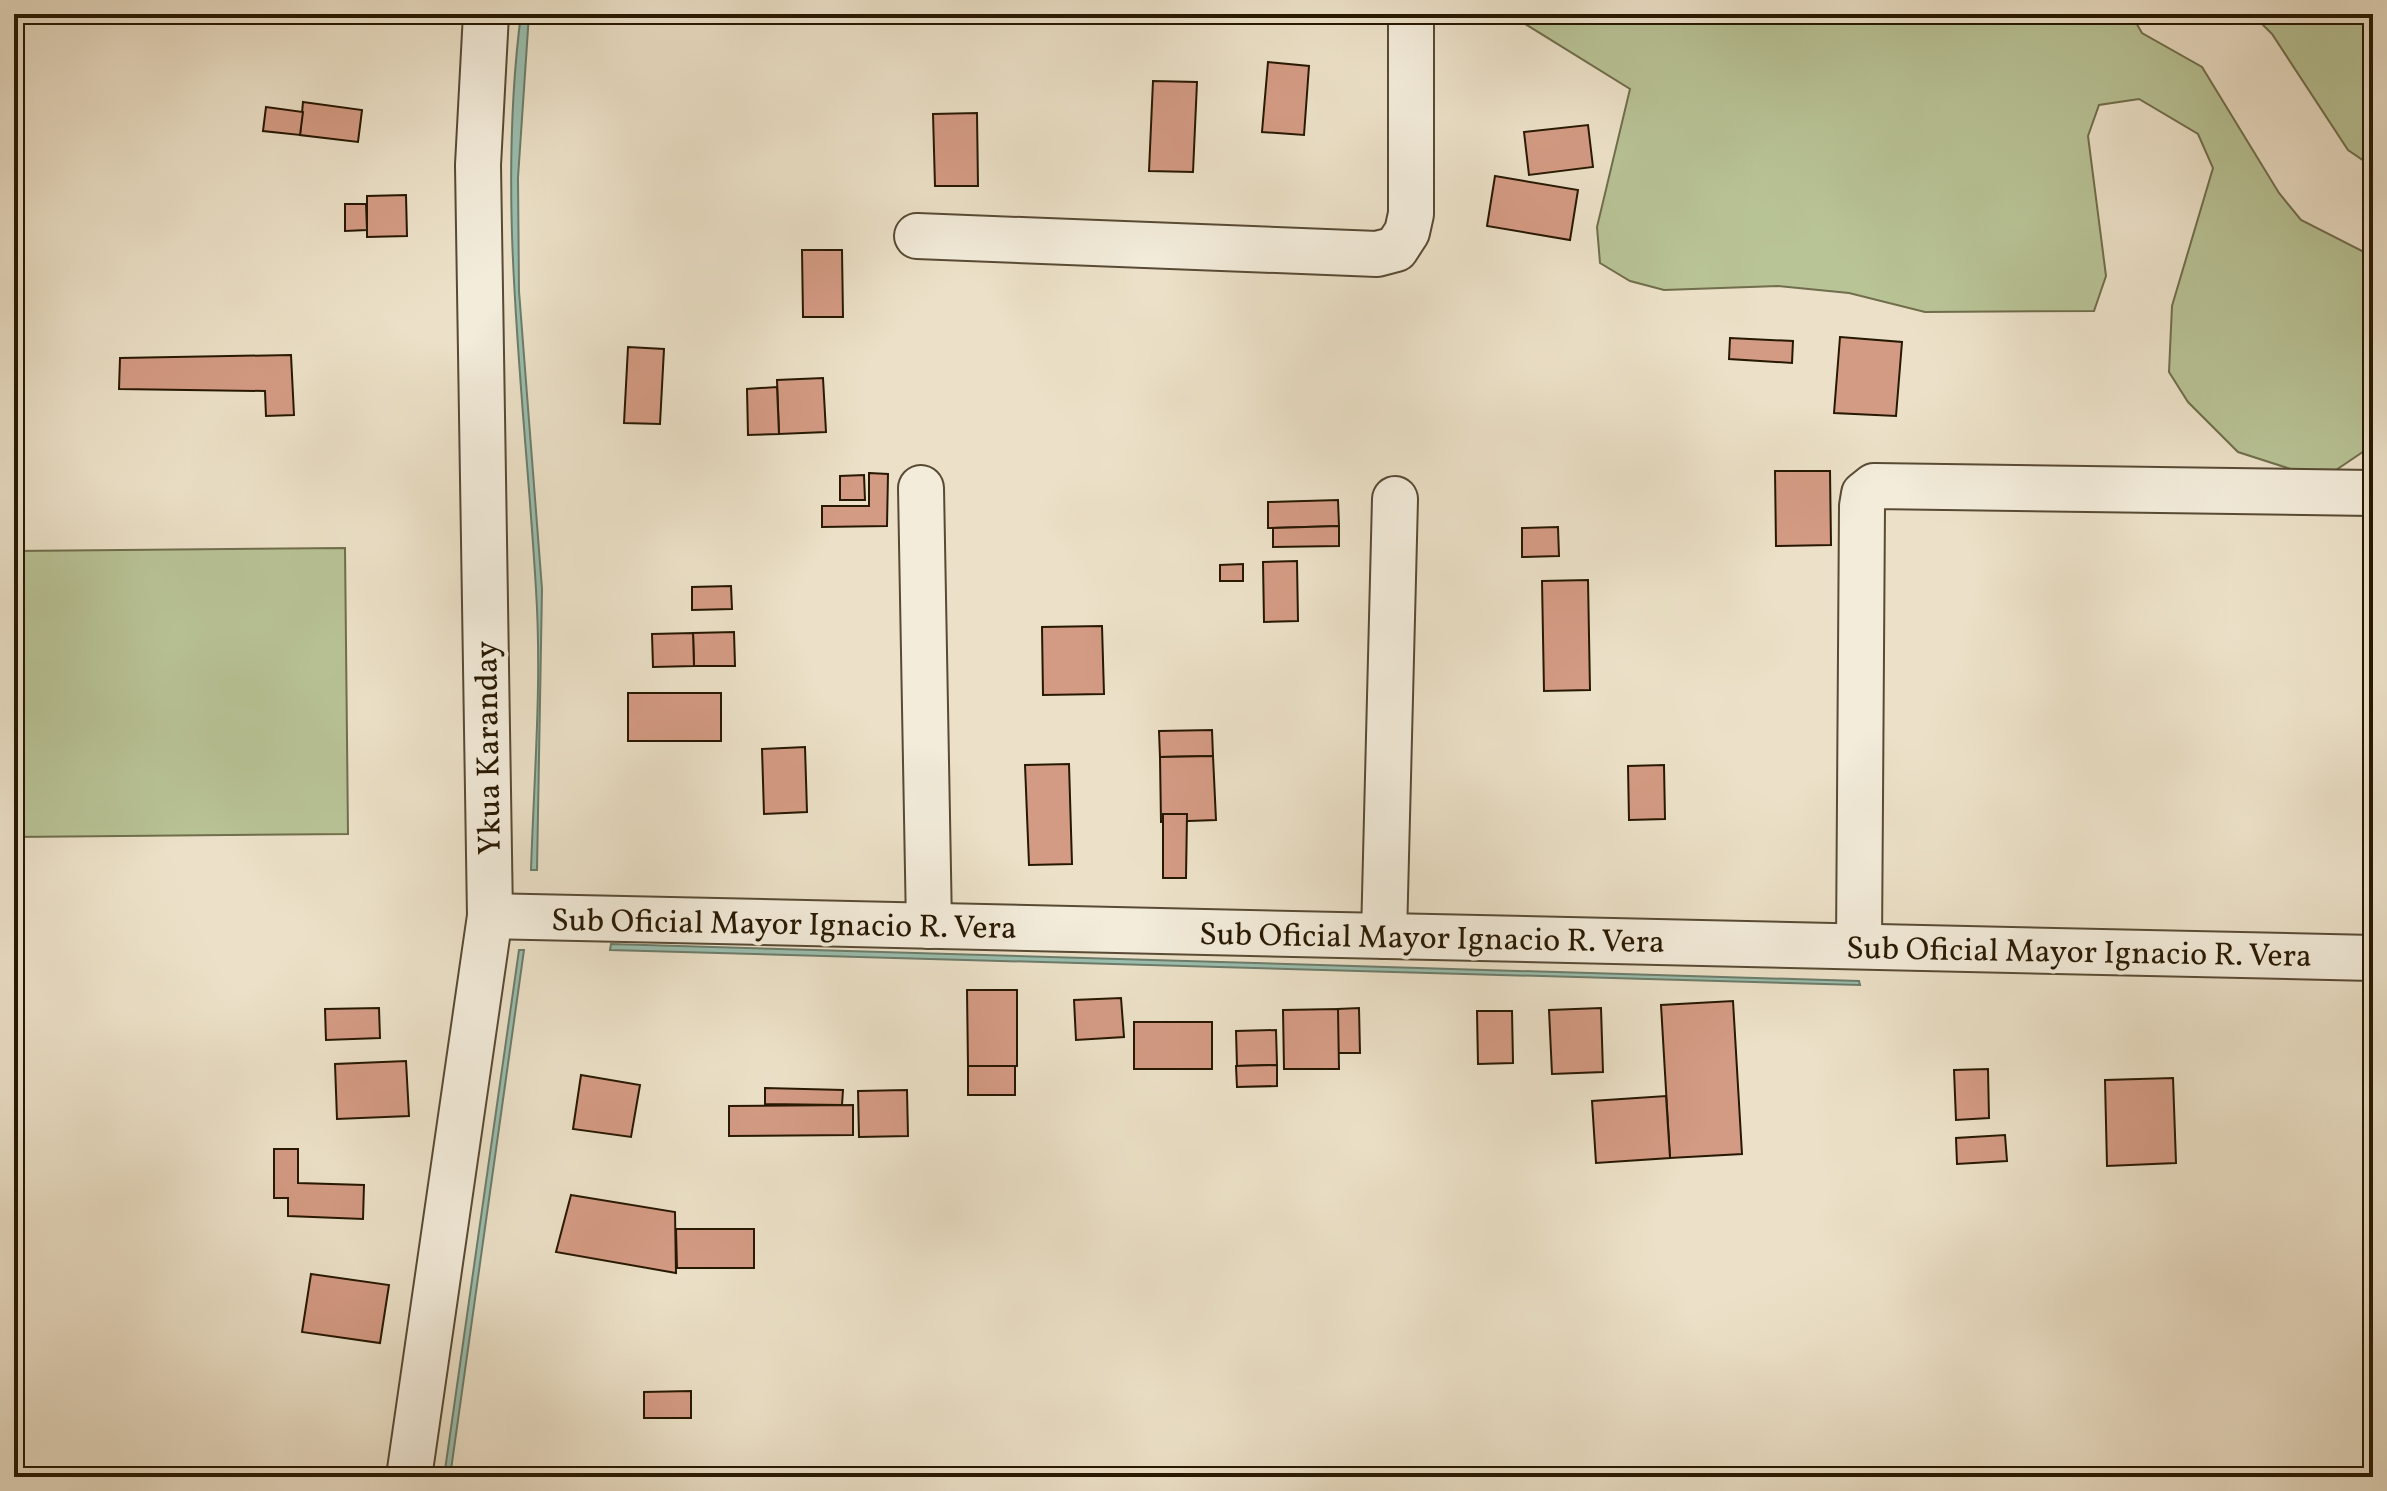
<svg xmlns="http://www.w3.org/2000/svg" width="2387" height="1491" font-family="Vollkorn,serif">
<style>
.green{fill:#b8c396;stroke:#706e4c;stroke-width:2}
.water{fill:#9abeaf;stroke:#6c7c6a;stroke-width:2}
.building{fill:#d49b84;stroke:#271802;stroke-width:2}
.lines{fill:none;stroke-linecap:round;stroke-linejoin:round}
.minor-casing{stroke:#584a34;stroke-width:48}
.minor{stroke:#f3ecdb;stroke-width:44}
.labels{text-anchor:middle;stroke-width:8;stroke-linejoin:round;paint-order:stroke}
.street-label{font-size:32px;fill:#271802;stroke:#f3ecdb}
</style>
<rect width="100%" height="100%" fill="#ece1c8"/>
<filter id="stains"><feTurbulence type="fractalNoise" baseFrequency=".0025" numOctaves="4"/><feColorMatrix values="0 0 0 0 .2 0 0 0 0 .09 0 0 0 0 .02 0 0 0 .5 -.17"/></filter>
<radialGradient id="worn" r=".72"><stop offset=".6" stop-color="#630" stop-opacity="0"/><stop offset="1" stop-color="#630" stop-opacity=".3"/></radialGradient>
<g class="green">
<path d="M1509,14h622l11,19 60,34 77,126 22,27 65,33 7,20v172l-37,25 -36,2 -62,-20 -50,-50 -19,-30 3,-66 41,-138 -15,-34 -59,-35 -40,6 -11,31 18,140 -12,35 -169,1 -76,-19 -71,-7 -114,4 -34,-9 -30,-18 -3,-36 33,-138z"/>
<path d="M2252,14h121v153l-25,-17 -76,-116z"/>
<path d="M345,548l3,286 -334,3v-286z"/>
</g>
<g class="water">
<path d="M521,14h8l-11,164 1,113 23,298 -5,281h-6c3,-93 11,-187 5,-280 -11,-192 -40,-384 -15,-576z"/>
<path d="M611,944l1248,37 1,4 -1250,-35z"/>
<path d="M519,950h5l-74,527h-6z"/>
</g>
<g class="building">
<path d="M1268,62l41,4 -5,69 -42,-3z"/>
<path d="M1153,81l44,1 -4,90 -44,-1z"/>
<path d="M303,102l59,8 -4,32 -58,-7z"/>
<path d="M266,107l37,5 -3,23 -37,-4z"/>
<path d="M977,113l1,73h-43l-2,-72z"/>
<path d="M1588,125l5,42 -64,8 -5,-43z"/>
<path d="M1495,176l83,14 -8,50 -83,-14z"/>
<path d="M406,195l1,41 -40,1v-41z"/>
<path d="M345,204h21l1,26 -22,1z"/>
<path d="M802,250h40l1,67h-40z"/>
<path d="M1840,337l62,5 -6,74 -62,-3z"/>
<path d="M1730,338l63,3 -1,22 -63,-4z"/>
<path d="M628,347l36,2 -4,75 -36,-1z"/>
<path d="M291,355l3,60 -28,1 -1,-25 -146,-2 1,-31z"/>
<path d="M823,378l3,54 -47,2 -2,-54z"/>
<path d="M777,387l2,47 -31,1 -1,-46z"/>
<path d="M1775,471h55l1,74 -55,1z"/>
<path d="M869,473l19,1 -1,52 -65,1v-21h47z"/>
<path d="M864,475l1,25h-25v-24z"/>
<path d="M1338,500l1,26 -71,2v-26z"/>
<path d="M1339,526v20l-66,1v-19z"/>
<path d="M1558,527l1,29 -37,1v-29z"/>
<path d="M1297,561l1,60 -34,1 -1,-60z"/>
<path d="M1243,564v17h-23v-16z"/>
<path d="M1588,580l2,110 -46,1 -2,-110z"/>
<path d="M731,586l1,23 -40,1v-23z"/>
<path d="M1102,626l2,68 -61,1 -1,-68z"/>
<path d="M734,632l1,34h-41l-1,-33z"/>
<path d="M693,633l1,33 -41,1 -1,-33z"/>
<rect x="628" y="693" width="93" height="48"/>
<path d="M1212,730l1,26 -53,1 -1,-26z"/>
<path d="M805,747l2,65 -43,2 -2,-65z"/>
<path d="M1213,756l3,64 -55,2 -1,-65z"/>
<path d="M1069,764l3,100 -43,1 -4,-100z"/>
<path d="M1664,765l1,54 -36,1 -1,-54z"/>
<path d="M1163,814h24l-1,64h-23z"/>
<path d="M967,990h50v76h-49z"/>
<path d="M1121,998l3,39 -48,3 -2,-40z"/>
<path d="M1733,1001l9,153 -72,4 -9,-153z"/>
<path d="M379,1008l1,30 -54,2 -1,-31z"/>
<path d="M1359,1008l1,45h-22v-44z"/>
<path d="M1601,1008l2,64 -51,2 -3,-64z"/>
<path d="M1338,1009l1,60h-55l-1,-59z"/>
<path d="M1477,1011h35l1,52 -35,1z"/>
<rect x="1134" y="1022" width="78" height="47"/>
<path d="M1276,1030l1,35 -40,1 -1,-35z"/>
<path d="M406,1061l3,55 -72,3 -2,-55z"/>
<path d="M1277,1065v21l-40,1 -1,-21z"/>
<rect x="968" y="1066" width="47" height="29"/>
<path d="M1988,1069l1,49 -33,2 -2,-50z"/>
<path d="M581,1075l59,10 -9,52 -58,-8z"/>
<path d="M2173,1078l3,85 -69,3 -2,-86z"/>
<path d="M765,1088l78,2 -1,15 -77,-1z"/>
<path d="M907,1090l1,46 -49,1 -1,-46z"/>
<path d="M1666,1096l4,62 -74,5 -4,-62z"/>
<path d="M853,1105v30l-124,1v-30z"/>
<path d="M2005,1135l2,26 -50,3 -1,-26z"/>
<path d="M274,1149h24v34l66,2 -1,34 -75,-3v-18h-14z"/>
<path d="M571,1195l104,17 1,61 -120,-21z"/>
<path d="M676,1229h78v39h-77z"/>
<path d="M311,1274l78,11 -9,58 -78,-11z"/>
<path d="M691,1391v27h-47v-26z"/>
</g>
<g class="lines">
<g class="minor-casing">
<g id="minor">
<path d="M917,236l460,18 19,-5 11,-17 4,-18v-200"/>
<path d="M921,488l8,438"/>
<path d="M490,916l1883,42"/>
<path d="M1384,936l11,-437"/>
<path d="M1859,946l3,-440 2,-12 10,-8 499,7"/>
<path d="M409,1477l81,-561 -12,-751 8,-151"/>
</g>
</g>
<use href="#minor" class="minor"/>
</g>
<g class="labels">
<g class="street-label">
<text transform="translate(487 748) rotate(-91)" y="11">Ykua Karanday</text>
<text transform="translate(784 923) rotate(1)" y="11">Sub Oficial Mayor Ignacio R. Vera</text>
<text transform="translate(1432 937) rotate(1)" y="11">Sub Oficial Mayor Ignacio R. Vera</text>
<text transform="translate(2079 951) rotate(1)" y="11">Sub Oficial Mayor Ignacio R. Vera</text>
</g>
</g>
<rect width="2387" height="1491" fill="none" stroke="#ece1c8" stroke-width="48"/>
<rect x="16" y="16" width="2355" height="1459" fill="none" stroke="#271802" stroke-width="4"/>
<rect x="24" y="24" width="2339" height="1443" fill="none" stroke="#271802" stroke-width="2"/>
<rect width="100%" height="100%" filter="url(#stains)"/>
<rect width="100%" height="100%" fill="url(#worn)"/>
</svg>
